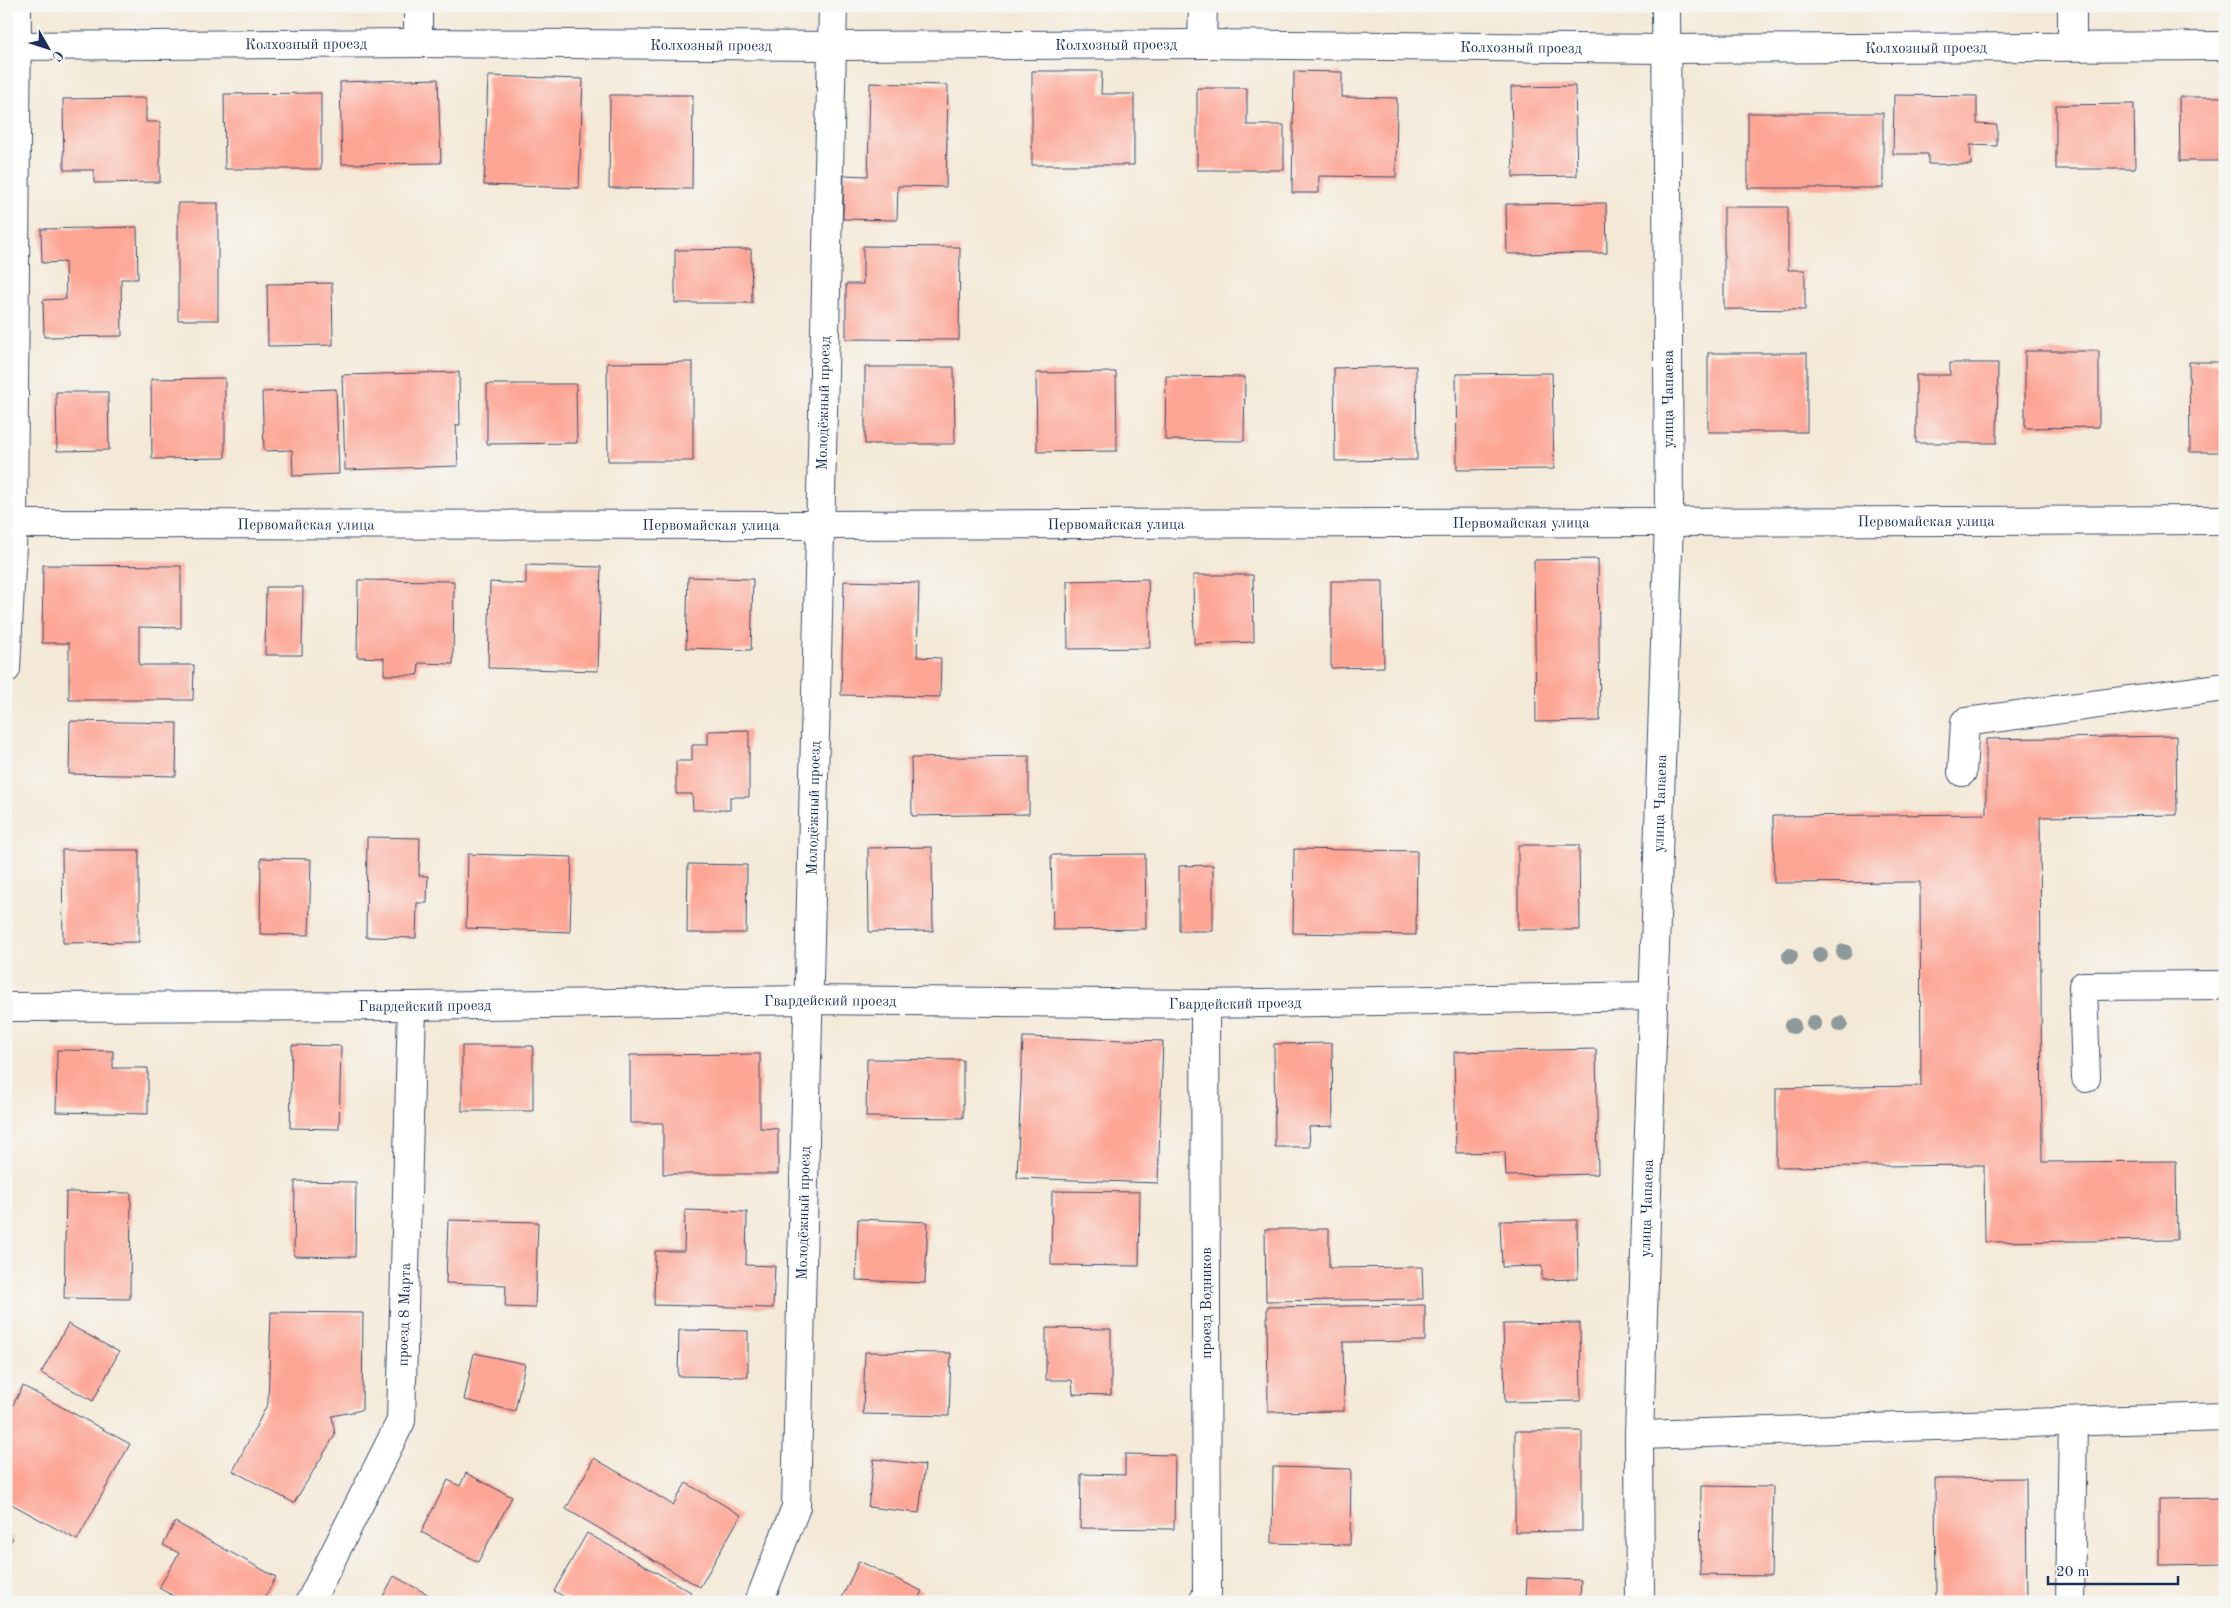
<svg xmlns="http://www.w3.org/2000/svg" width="2231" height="1608" font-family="'Old Standard TT',serif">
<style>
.building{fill:#fda594}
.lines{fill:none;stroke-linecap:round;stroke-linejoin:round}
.minor-casing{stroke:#3c4b70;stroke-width:30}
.minor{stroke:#fff;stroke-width:28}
.tree{fill:#8e999a}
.labels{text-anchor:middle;stroke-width:4;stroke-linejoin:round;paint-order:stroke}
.street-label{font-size:15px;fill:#1b2f5e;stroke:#f6f6f2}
</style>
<rect width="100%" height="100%" fill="#f6f6f2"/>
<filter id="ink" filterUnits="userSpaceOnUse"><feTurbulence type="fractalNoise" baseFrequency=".02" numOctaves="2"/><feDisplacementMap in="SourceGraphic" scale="10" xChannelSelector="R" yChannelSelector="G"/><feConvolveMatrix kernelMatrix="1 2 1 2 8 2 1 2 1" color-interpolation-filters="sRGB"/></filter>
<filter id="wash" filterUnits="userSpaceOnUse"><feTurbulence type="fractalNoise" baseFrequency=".0096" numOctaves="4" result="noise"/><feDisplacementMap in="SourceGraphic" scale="20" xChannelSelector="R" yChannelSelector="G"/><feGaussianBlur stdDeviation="1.12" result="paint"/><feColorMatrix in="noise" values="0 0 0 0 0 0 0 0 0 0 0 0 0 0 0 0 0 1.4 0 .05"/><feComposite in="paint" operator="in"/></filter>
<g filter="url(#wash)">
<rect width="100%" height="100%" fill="#f4e9d7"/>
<g id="blocks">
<g class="building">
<path d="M1032,71h70l-1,23h33v71h-102z"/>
<path d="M1294,71l48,1v25l55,1 -1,79 -77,-1v17h-27z"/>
<path d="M488,76l95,3 -4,109 -95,-3z"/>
<path d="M438,79l3,84 -99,1 -2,-82z"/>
<path d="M870,83l78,2 -2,102 -48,-1 -1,34 -54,-1 1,-44 24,1z"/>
<path d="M1575,86l2,90 -64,1 -2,-90z"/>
<path d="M1197,88h50v37h37v45h-87z"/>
<path d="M321,93v76h-96l-1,-75z"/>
<path d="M610,95h83l-1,94 -83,-1z"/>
<path d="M1894,95l83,1v28l20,1v21l-27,-1 1,20 -43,-1v-10h-35z"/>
<path d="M2179,97h46v64h-45z"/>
<path d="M146,98v24h14v60l-66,1v-13h-30l-1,-71z"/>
<path d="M2134,104l1,65h-79v-64z"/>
<rect x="1748" y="113" width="135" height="75"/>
<rect x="178" y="203" width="40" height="117"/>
<path d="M1606,203l1,50 -100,1 -1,-50z"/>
<path d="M1724,207h64v63h17v40l-81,-1z"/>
<path d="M137,227l1,52h-17l1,57 -78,1 -1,-37 23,-1 -1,-37 -23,1 -1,-34z"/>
<path d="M863,246l97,1 -1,93 -113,-1v-55h17z"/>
<path d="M751,249l1,54h-77v-53z"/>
<path d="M332,283l1,62 -65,1 -1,-62z"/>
<path d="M2025,351h74v76l-74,1z"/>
<rect x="1708" y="353" width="99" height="79"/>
<path d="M693,362v99h-85l-1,-98z"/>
<path d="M2189,362h36v90h-35z"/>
<path d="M1950,363h48l-1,80h-81v-68h34z"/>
<path d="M1416,366l1,94 -82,1 -1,-93z"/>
<path d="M865,367h89l1,77h-90z"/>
<path d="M459,372l1,53h-4l2,41 -113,4 -3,-95z"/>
<path d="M1116,372l1,79 -80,1 -1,-79z"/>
<path d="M1552,373l2,96 -97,1 -1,-96z"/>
<path d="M1166,376l79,1 -1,64 -79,-1z"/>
<path d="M225,378v80l-73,1 -1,-80z"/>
<path d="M487,384h89l1,59 -90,1z"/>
<path d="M336,389l3,85 -46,2 -1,-26 -28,1 -2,-59z"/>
<path d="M56,392h52l1,58 -52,1z"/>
<path d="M1598,559l2,162 -64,1 -2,-162z"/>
<path d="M43,565l138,1v62l-42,-1v38h55l-1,35h-124v-57h-27z"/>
<path d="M526,565l75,2 -3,104 -110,-3 2,-86 36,2z"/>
<path d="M1193,575h60l1,67 -60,2z"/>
<path d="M688,577l65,2 -2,71 -65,-2z"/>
<path d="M1148,579l2,69 -82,1 -1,-68z"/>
<path d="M358,580l96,1 -1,83 -34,-1 -1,12h-34v-17l-27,-1z"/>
<path d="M844,581l75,2 -2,74 24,1 -1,39 -99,-2z"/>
<path d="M1331,581h52l1,86 -53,1z"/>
<path d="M266,587h37l-1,68h-37z"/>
<path d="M70,721l107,2 -1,53 -107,-2z"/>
<path d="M749,730v67h-19v13h-37l-1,-16h-16v-33h16v-16h16v-14z"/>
<path d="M2176,736l1,79 -137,2 2,345 134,-1 1,79 -192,2 -1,-77 -208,2v-79l145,-2 -1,-204 -146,1 -1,-67 213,-2v-75z"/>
<path d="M1029,756v58l-117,2 -1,-58z"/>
<path d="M367,837l53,1 -1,38h9l-1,27h-10l-1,35 -50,-1z"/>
<path d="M1518,845h61l1,85h-62z"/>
<path d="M932,847l1,84 -64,1 -1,-84z"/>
<path d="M1294,849l123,2 -1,84 -123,-2z"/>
<path d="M62,850h77v92l-76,1z"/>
<path d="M468,854l104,3 -2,75 -104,-4z"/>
<path d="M1145,854l1,75 -93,1 -2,-75z"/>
<path d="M261,858l50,1 -2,76 -49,-1z"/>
<path d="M688,864l59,1 -1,68h-59z"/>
<path d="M1213,865v66h-34v-65z"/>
<path d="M1023,1037l140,4 -5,142 -141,-5z"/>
<path d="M1332,1043l1,83 -24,1 1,20h-35l-1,-103z"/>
<path d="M292,1045l49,1 -2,83 -49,-1z"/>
<rect x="462" y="1046" width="71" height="65"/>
<path d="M1596,1049l2,125 -92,2 -1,-24 -49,1 -2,-101z"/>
<path d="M57,1050l56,1v17h35v46l-92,-2z"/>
<path d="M760,1054v74l18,1v45h-115v-51h-33v-68z"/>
<path d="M867,1059l96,1v58l-97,-1z"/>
<path d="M295,1181l61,1 -1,75 -61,-1z"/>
<path d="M1052,1191l88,1 -1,74 -88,-1z"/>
<path d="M66,1192l65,1 -1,106 -66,-1z"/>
<path d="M685,1210l62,2 -1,53 29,1 -2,42 -119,-3 1,-54h29z"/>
<path d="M858,1219l70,3 -3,61 -69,-3z"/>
<path d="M448,1220l90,2 -3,86 -30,-1 1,-22 -60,-2z"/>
<path d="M1577,1220l1,59 -36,1v-14l-40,1 -2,-46z"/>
<path d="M1265,1229h64v39l93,-1 1,32 -157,2z"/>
<path d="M1425,1305v36l-82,1 1,69 -76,1 -1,-105z"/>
<path d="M271,1312l92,1 -1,97 -30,6 3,19 -41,68 -61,-32 35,-68z"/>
<path d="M1580,1323l1,78 -76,1 -2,-78z"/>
<path d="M68,1324l51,28 -26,49 -52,-28z"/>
<path d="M1046,1328l65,1v66l-38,-1 -1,-14h-26z"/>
<path d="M679,1330l69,1v46l-70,-1z"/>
<path d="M865,1352l86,1 -2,63 -86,-2z"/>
<path d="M474,1353l51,11 -10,47 -51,-11z"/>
<path d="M23,1386l107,58 -53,96 -71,-39v-83z"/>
<path d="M1515,1431h67v100l-67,1z"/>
<path d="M1125,1454l50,1 -1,74 -94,-1 1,-54 44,1z"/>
<path d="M594,1458l79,47 13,-22 55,32 -41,72 -134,-78z"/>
<path d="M874,1459l51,6 -6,48 -51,-6z"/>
<path d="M1273,1467l78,2 -1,76 -78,-2z"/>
<path d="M466,1473l46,24 -34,65 -57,-30 27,-52 12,6z"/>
<path d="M2026,1478l1,124h-91l-1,-123z"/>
<path d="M1701,1486l72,1 -2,89 -71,-1z"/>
<path d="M2225,1498v66l-66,1v-66z"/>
<path d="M175,1522l101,55 -14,25h-78l-25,-14 20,-35 -16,-8z"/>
<path d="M587,1533l104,59 -5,10h-112l-20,-11z"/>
<path d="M6,1534l7,4 -7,13z"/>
<path d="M859,1561l63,30 -5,11h-77z"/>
<path d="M394,1576l48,26h-62z"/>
<path d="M1527,1578l54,2 -1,22h-54z"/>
</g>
</g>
</g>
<g filter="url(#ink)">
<use href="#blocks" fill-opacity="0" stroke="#3c4b70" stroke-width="1"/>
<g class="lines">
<g class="minor-casing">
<g id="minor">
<path d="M418,6v37"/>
<path d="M2072,6v40"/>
<path d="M1202,44l1,-38"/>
<path id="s1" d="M6,46l412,-3 415,3 369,-2 464,5 559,-3"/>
<path id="s2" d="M6,524l813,1 1406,-5"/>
<path d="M6,669l7,-145 4,-518"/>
<path d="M1962,772l3,-50 260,-35"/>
<path id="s3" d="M6,1007l406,-1 396,-6 397,4 448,-8"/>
<path d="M2086,1078l-3,-92 142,-1"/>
<path d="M1639,1435l586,-18"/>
<path id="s4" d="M310,1602l91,-181 11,-415"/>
<path id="s5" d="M759,1602l37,-95 37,-1501"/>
<path d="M1203,1602l4,-8 -2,-590"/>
<path id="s6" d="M1640,1602l-1,-167 30,-914 -3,-515"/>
<path d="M2070,1602l3,-180"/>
</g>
</g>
<use href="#minor" class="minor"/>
</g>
<g class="tree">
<circle cx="1844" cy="952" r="8"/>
<circle cx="1820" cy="955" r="8"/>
<circle cx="1790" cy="956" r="8"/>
<circle cx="1814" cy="1023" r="8"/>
<circle cx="1840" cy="1024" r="8"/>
<circle cx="1793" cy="1026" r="8"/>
</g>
</g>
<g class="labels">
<g class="street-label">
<text dy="5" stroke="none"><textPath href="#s1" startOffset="300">Колхозный проезд</textPath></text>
<text dy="5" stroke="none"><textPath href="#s1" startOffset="1110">Колхозный проезд</textPath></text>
<text dy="5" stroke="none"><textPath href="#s1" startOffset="705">Колхозный проезд</textPath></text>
<text dy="5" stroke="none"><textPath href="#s1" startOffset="1515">Колхозный проезд</textPath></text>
<text dy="5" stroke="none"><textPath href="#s1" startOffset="1920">Колхозный проезд</textPath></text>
<text transform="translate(1668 399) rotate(-90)" y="5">улица Чапаева</text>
<text dy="5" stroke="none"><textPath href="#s5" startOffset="1206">Молодёжный проезд</textPath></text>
<text dy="5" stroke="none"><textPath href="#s2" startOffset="1920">Первомайская улица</textPath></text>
<text dy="5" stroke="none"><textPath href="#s2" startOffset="1515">Первомайская улица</textPath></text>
<text dy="5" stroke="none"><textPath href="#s2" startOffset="1110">Первомайская улица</textPath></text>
<text dy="5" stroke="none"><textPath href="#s2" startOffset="300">Первомайская улица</textPath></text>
<text dy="5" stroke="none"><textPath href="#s2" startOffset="705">Первомайская улица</textPath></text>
<text dy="5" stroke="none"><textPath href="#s6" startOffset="799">улица Чапаева</textPath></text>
<text dy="5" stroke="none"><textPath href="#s5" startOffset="801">Молодёжный проезд</textPath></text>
<text dy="5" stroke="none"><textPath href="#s3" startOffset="824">Гвардейский проезд</textPath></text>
<text dy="5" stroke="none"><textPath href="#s3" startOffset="1229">Гвардейский проезд</textPath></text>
<text dy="5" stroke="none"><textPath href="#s3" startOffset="419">Гвардейский проезд</textPath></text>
<text dy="5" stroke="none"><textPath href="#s6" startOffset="394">улица Чапаева</textPath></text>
<text dy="5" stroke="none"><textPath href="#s5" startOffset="396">Молодёжный проезд</textPath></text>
<text transform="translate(1206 1303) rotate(-90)" y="5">проезд Водников</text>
<text dy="5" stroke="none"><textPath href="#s4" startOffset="309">проезд 8 Марта</textPath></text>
</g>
</g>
<rect width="2231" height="1608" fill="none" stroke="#f6f6f2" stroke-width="25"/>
<g transform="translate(48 48) rotate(129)" stroke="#f6f6f2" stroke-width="4" paint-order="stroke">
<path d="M0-4L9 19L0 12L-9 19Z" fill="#1b2f5e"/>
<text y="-8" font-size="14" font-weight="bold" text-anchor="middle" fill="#1b2f5e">С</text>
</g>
<path d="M2048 1576v8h130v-8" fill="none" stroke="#1b2f5e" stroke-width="2.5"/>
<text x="2056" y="1576" font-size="15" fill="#1b2f5e" stroke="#f6f6f2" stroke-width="4" paint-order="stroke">20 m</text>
</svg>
